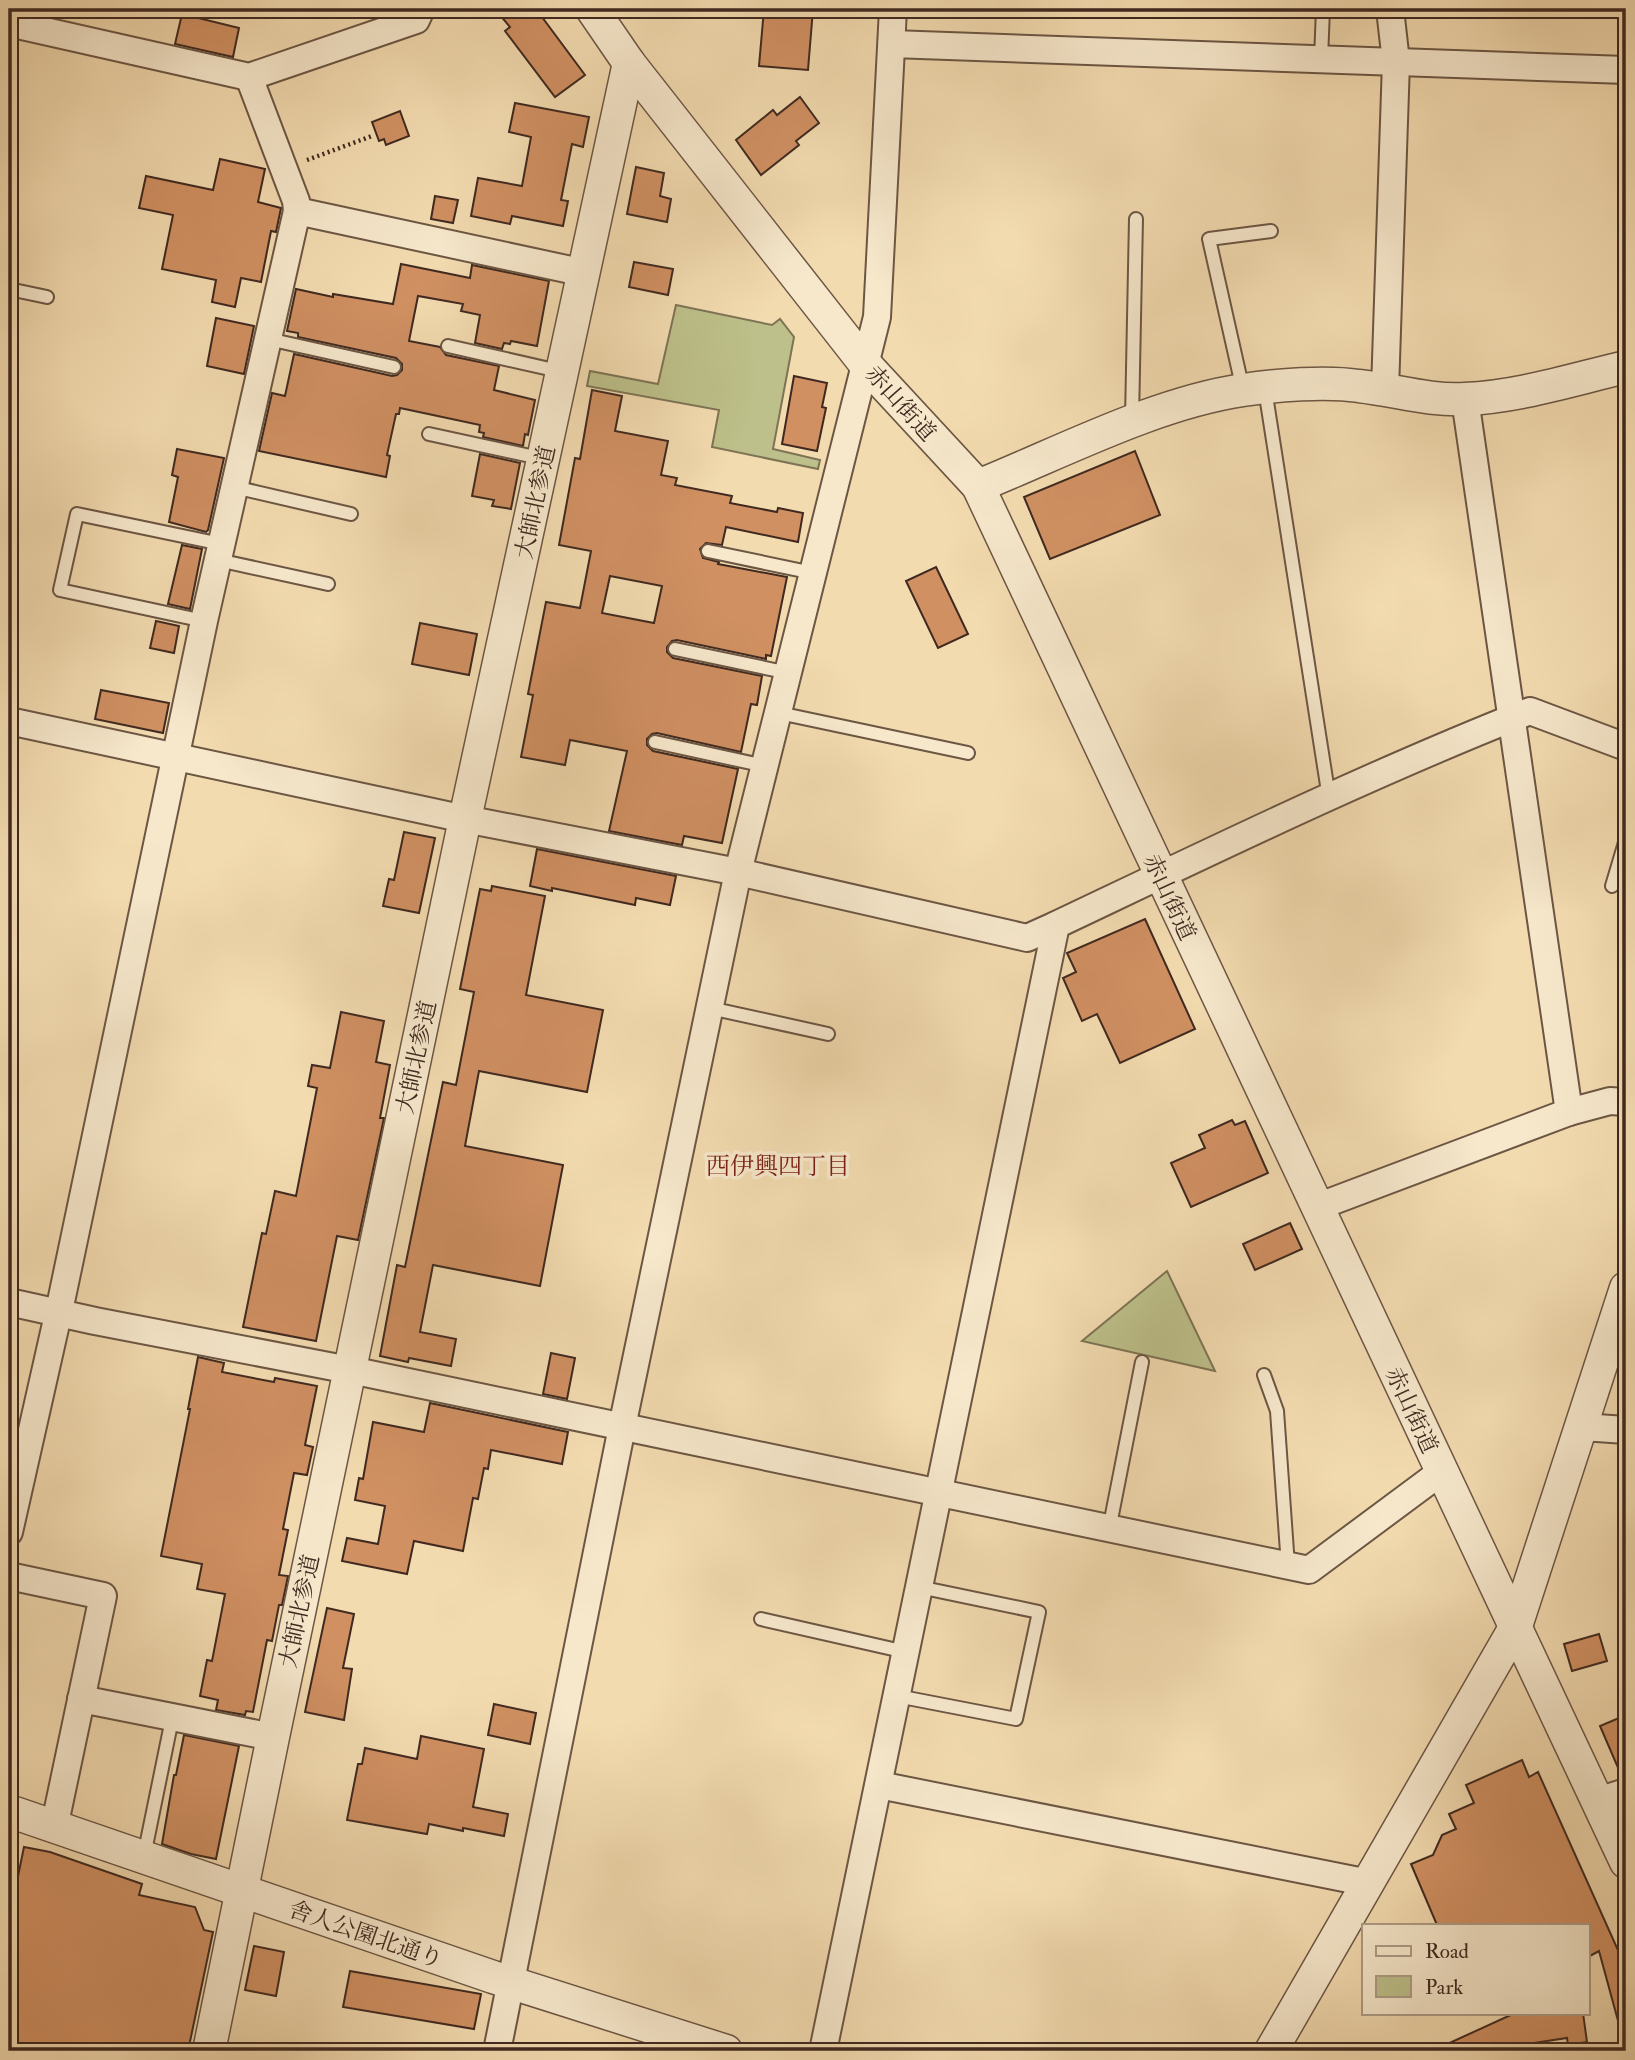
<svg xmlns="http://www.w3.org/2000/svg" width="1635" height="2060" font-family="'IM FELL Double Pica','Noto Serif JP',serif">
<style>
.green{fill:#bdc08a;stroke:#7e7455;stroke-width:2}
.building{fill:#d09062;stroke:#3f2920;stroke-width:2;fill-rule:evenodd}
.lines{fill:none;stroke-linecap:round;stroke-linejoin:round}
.service-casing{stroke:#6c5644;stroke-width:16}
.minor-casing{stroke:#6c5644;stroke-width:30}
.tertiary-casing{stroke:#6c5644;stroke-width:35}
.path{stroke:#3f2920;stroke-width:4.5;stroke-dasharray:2 3.5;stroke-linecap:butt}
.service{stroke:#f7e8cc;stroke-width:12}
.minor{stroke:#f7e8cc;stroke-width:26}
.tertiary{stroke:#f7e8cc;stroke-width:32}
.labels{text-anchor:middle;stroke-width:7;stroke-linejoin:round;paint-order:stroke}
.street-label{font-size:23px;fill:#3f2920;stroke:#f7e8cc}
.neighbourhood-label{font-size:24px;fill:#7a1f14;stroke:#f7e8cc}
</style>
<rect width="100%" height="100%" fill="#f3dbb0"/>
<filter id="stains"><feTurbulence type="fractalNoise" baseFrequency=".00286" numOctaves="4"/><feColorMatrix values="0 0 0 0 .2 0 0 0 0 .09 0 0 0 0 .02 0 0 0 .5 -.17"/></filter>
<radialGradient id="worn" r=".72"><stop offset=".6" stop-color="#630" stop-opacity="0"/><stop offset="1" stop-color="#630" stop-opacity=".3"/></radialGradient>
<g class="green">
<path d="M676,305l96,20 8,-6 14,18 -21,112 47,11 -2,9 -106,-22 7,-37 -132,-24 3,-15 68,13z"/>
<path d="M1167,1271l48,100 -133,-30z"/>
</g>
<g class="building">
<path d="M495,9h41l49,66 -30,22 -50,-66 5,-4z"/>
<path d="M764,9h49l-5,61 -49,-4z"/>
<path d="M182,14l57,14 -6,29 -58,-13z"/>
<path d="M800,97l19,26 -23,18 3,4 -38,30 -25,-35 37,-30 4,5z"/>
<path d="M515,103l74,14 -6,30 -11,-3 -11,56 7,1 -5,25 -51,-10 -2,8 -39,-8 7,-38 44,8 9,-49 -22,-5z"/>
<path d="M400,111l9,25 -23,9 -2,-6 -5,2 -7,-19z"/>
<path d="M220,159l45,10 -7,33 23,6 -5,24 -5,-1 -10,51 -20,-4 -6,29 -23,-5 4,-22 -54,-11 11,-54 -34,-7 7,-32 67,14z"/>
<path d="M636,167l28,6 -4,23 11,3 -4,23 -40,-8z"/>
<path d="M435,196l23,4 -5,23 -22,-4z"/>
<path d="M634,262l39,7 -5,26 -39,-8z"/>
<path d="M401,264l69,14 2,-13 77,16 -12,65 -26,-5 -1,3 -6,-1 -2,6 -27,-6 5,-28 -19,-4 2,-7 -45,-8 -9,45 31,6 6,8 53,11 -5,24 41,10 -7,35 -3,-1 -2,12 -40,-9 1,-4 -5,-1 1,-7 -80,-17 -1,6h-3l-9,41 3,1 -4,21 -127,-26 13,-58 13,3 9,-42 98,22 5,-1 5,-5v-6l-6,-6 -98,-21v-4l-11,-2 9,-42 37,8v-3l60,10z"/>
<path d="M216,318l38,8 -10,48 -37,-8z"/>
<path d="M794,376l33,7 -5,24 4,1 -9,43 -35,-7z"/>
<path d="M592,390l30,6 -7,35 53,10 -7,34 16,3 -2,7 57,11 -2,7 47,9 1,-4 25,5 -5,29 -72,-15 -4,18 -16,-2 -6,6 3,9 16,4 -1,2 69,13 -16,79 -5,-1v4l-89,-19 -5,1 -5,6v5l6,6 89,18 -5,29 -6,-1 -10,48 -84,-19 -5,1 -5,5v6l6,6 85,18 -16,74 -38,-7 -2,9 -73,-14 18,-80 -57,-11 -5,25 -44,-8 12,-62 -5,-1 18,-92 34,6 11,-57 -32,-6 16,-87 5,1zM610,576l52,10 -8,37 -52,-10z"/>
<path d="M177,449l47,9 -16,72 -2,2 -37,-10 9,-45 -6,-2z"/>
<path d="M1135,451l25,64 -110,44 -26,-62z"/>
<path d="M480,454l40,9 -9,46 -19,-3 2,-6 -22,-4z"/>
<path d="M182,545l20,4 -12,60 -22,-5z"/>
<path d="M936,567l32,67 -30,14 -32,-67z"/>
<path d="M156,621l23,5 -5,27 -24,-5z"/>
<path d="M420,623l57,11 -8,41 -57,-11z"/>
<path d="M101,690l68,13 -6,30 -68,-14z"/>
<path d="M404,832l31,6 -16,75 -36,-7 6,-27 5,1z"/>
<path d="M537,849l139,27 -6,29 -34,-7 -1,7 -83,-17v3l-22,-5z"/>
<path d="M492,886l53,10 -19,99 77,15 -16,82 -108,-21 -14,75 98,19 -23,121 -107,-21 -13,67 36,7 -5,27 -42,-8 -1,4 -28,-6 17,-91 8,2 38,-185 13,3 18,-93 -14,-3 20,-100 11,2z"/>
<path d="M1145,919l50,110 -75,34 -23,-49 -15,7 -19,-43 13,-6 -9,-19z"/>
<path d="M341,1012l43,9 -8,41 14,3 -10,53h4l-26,122 -21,-4 -21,105 -73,-14 19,-94 4,1 9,-43 21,5 21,-108 -9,-2 4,-21 18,3z"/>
<path d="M1232,1120l3,5 10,-4 23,52 -77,34 -20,-44 34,-15 -6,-13z"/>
<path d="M1290,1223l12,26 -47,21 -12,-26z"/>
<path d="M551,1353l24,5 -8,41 -24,-5z"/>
<path d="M198,1357l26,6 -2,9 52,10 1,-4 42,8 -12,59 8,2 -6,28 -13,-2 -11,56 5,1 -9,45 9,1 -6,29h-3l-7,36 -5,-1 -14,72 -7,-1 -1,4 -29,-5 2,-10 -18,-4 7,-36 5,1 13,-67 -28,-5 5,-25 -41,-8 29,-147h-2z"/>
<path d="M430,1403l138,29 -6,32 -71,-14 -3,19 -4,-1 -6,31 -5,-1 -10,53 -49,-10 -7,33 -65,-13 5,-23 31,6 7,-38 -30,-6 4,-22 4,1 10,-57 51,10z"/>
<path d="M327,1608l27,6 -11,54 9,1 -8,51 -39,-8z"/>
<path d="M1599,1634l8,27 -35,10 -8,-27z"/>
<path d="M494,1704l42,9 -6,31 -42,-9z"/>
<path d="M1626,1715v62h-4l-22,-51z"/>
<path d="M184,1735l55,11 -23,113 -25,-5 -29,-10 12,-69h2z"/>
<path d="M421,1736l63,13 -11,58 35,7 -4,22 -41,-8v3l-34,-7 -2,10 -80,-14 11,-56h4l3,-16 52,11z"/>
<path d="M1522,1760l7,17 9,-5 88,196v59l-6,1 -21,-77 -11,6v-32h-151l-26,-61 22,-9 9,-20 14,-6 -7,-15 25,-11 -8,-18z"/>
<path d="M24,1847l26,5 92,32 -3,11 56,12 9,23 9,2 -25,119h-163l-16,-3v-128z"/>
<path d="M254,1946l30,6 -8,44 -31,-6z"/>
<path d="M350,1971l131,23 -7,35 -131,-22z"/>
<path d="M1515,2013h68l4,29 -19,3 -1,-7 -59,9v4h-76z"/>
</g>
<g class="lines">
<g class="service-casing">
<g id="service">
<path d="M1321,59l2,-50"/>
<path d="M9,289l38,8"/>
<path d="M268,339l126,28"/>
<path d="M448,346l115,26"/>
<path d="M1265,389l64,409"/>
<path d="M1243,390l-34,-151 62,-8"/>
<path d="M1132,419l4,-200"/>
<path d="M429,434l115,25"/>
<path d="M234,487l117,27"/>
<path d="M708,551l105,22"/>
<path d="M218,560l110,24"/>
<path d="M204,621l-144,-31 17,-76 144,30"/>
<path d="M675,649l114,24"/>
<path d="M779,713l189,40"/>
<path d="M655,742l110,24"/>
<path d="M1612,886l14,-47"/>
<path d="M710,1008l118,26"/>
<path d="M1264,1375l13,36 11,155"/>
<path d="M1109,1530l33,-168"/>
<path d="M761,1619l145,33"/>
<path d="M897,1696l119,23 23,-107 -120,-25"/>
<path d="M144,1856l28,-137"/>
</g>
</g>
<g class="minor-casing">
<g id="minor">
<path d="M9,23l240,54 167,-57 5,-11"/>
<path d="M892,44l734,26"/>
<path d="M249,77l47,124 1,10 288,62"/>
<path d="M1385,390l11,-328 -6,-53"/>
<path d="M1465,399l104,713"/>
<path d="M9,721l456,98 273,53 289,66 29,-13"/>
<path d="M1317,1207l252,-95 41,-11 16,1"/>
<path d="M9,1302l86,19 270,52 944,197 132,-98"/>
<path d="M1582,1427l44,3"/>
<path d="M9,1532l53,-235 142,-676 93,-410"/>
<path d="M9,1576l94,20 -49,232"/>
<path d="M81,1699l192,38"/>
<path d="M879,1785l490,98"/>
<path d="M1598,1801l28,-9"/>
<path d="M497,2051l125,-624 116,-555 139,-555 16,-308"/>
<path d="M823,2051l233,-1126c156,-74 312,-150 474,-214l96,36"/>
</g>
</g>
<g class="tertiary-casing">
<g id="tertiary">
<path d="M592,9l37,54 237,302 112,121 648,1376"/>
<path d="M978,486c82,-33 177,-83 265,-96 33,-5 83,-9 116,-4 36,4 70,15 106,13 54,-2 109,-20 161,-32"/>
<path d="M9,1811l484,166 233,74"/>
<path d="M209,2051l64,-314 192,-918 164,-756"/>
<path d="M1271,2051l245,-425 110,-338"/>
</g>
</g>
<path class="path" d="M307,160l65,-24"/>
<use href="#service" class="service"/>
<use href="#minor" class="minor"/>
<use href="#tertiary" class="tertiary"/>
</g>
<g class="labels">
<g class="street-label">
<text transform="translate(901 403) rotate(48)" y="8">赤山街道</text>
<text transform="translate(535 502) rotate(-78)" y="8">大師北参道</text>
<text transform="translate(1170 897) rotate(65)" y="8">赤山街道</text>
<text transform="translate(416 1057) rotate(-78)" y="8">大師北参道</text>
<text transform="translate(1412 1410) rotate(65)" y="8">赤山街道</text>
<text transform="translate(299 1611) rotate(-78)" y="8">大師北参道</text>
<text transform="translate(366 1934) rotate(19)" y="8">舎人公園北通り</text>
</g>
<g class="neighbourhood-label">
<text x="778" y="1174">西伊興四丁目</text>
</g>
</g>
<rect width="1635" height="2060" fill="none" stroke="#f3dbb0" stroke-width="35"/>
<rect x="10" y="10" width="1614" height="2039" fill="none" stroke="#3f2920" stroke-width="3.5"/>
<rect x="18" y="18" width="1600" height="2025" fill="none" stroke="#3f2920" stroke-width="2"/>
<rect x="1362" y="1924" width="228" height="91" fill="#f7e8cc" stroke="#ad9c87" stroke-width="2"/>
<rect x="1376" y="1946" width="35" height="10" fill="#f7e8cc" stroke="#ad9c87" stroke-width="2"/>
<text x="1425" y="1958" font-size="21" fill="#3f2920">Road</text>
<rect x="1376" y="1976" width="35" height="21" fill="#bdc08a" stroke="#ad9c87" stroke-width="2"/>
<text x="1425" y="1994" font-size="21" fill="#3f2920">Park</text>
<rect width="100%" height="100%" filter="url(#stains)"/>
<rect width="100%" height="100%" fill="url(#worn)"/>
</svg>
